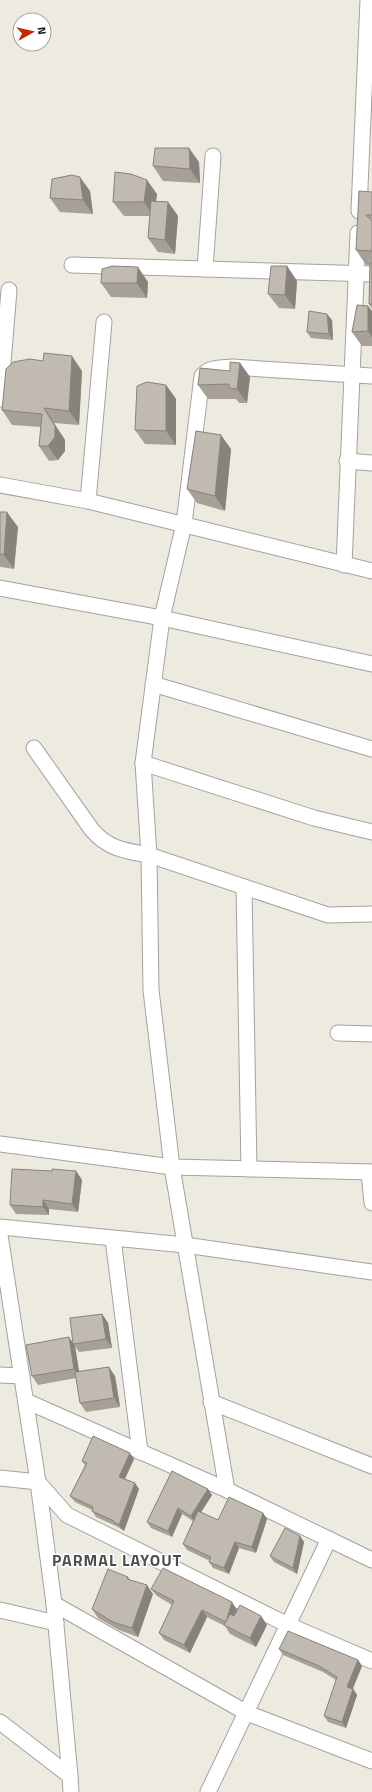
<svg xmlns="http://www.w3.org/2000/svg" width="372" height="1792" font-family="'Titillium Web',sans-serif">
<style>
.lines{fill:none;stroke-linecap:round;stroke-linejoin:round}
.street-casing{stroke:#a2a2a2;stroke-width:17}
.street{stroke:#fff;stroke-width:15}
.wall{fill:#a6a097}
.shaded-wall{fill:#87827b}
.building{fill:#c1bab0;stroke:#87827b}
.labels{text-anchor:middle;stroke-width:3;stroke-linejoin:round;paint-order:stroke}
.district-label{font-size:16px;font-weight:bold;letter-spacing:1px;fill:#4e4e4e;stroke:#fff}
</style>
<rect width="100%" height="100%" fill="#edebe0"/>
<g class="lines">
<g class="street-casing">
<g id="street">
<path d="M359,211l9,-211"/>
<path d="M72,265l300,9"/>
<path d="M205,269l8,-113"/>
<path d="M0,399l9,-109"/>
<path d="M347,461l25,2"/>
<path d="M0,485l88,16 284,70"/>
<path d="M88,501l16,-179"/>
<path d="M344,565l14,-332"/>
<path d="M0,588l162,30 210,46"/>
<path d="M153,684l219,65"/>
<path d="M34,748l58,82c16,19 34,21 57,25l179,60 44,-1"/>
<path d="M143,763l171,55 58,14"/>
<path d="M244,887l5,282"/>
<path d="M338,1033l34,1"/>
<path d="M0,1144l172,23 200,5"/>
<path d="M369,1172l3,31"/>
<path d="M0,1227l185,18 187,27"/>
<path d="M0,1235l38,247 29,33 221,110 84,36"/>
<path d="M113,1239l27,213"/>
<path d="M0,1375l22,1"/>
<path d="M26,1401l201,89 145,70"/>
<path d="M211,1402l161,64"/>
<path d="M0,1478l38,4 16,122 16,172"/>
<path d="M227,1490l-55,-323 -21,-177 -2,-135 -6,-92 19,-145 22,-94 18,-148c7,-9 19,-8 30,-9l140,9"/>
<path d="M54,1604l193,109 125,48"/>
<path d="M0,1610l56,13"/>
<path d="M0,1722l70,54 1,16"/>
<path d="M208,1792l121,-253"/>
</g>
</g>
<use href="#street" class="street"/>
</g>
<g class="wall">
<path d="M199,162l1,21 -37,-2 -10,-15z"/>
<path d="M90,191l3,23 -33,-2 -10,-14z"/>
<path d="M372,192v117l-3,-5 1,-39h-4l-10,-15z"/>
<path d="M157,194l-1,7 12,1 10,14 -3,38 -17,-2 -10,-14 2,-22h-26l-11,-14z"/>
<path d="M287,266l10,15 -2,28 -16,-1 -11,-14z"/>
<path d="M148,282l-1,16 -36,-1 -10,-14z"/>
<path d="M372,311v35h-10l-10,-14z"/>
<path d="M332,320l1,20 -22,-2 -4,-6z"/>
<path d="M240,363l10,14 -3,26h-8l-3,-4h-28l-10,-14 32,-14z"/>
<path d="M82,371l-3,54 -25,-2 11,17v11l-7,9 -9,1 -10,-15 2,-19 -29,-2 -10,-15z"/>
<path d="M166,385l10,14v46l-31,-1 -10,-14z"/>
<path d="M231,449l-6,62 -28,-8 -10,-14z"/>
<path d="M0,512l18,15 -4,42 -13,-2 -1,-1z"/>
<path d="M52,1171h24l6,9 -4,32 -29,-3v6l-33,-1 -6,-9z"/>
<path d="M102,1314l6,9 4,25 -33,4 -4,-6 4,25 36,5 5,31 -34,5 -6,-9 -4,-25 -38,7 -6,-9 41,-33z"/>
<path d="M134,1459l-9,20 10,4 4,6 -15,42 -8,-5 -20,-9 -4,-6v-1l-17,-8 -5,-6 15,-31 -3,-4z"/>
<path d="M172,1471l40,24 -11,17 17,8 45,-7 4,6 -11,34 -17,-5 -10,26 -16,-6 -4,-6 1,-1 -23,-11 -4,-6 10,-23 -11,-7 -10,23 -21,-9 -4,-6z"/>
<path d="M300,1536l4,6 -7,32 -23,-12 -4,-6z"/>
<path d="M128,1577l2,3 23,14 -15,43 -19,-7 -21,-12 -6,-9z"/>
<path d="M151,1589l110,27 6,9 -11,22 -26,-13 -5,-8 -18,-9 -17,36 -26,-13 -5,-7 13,-28 -15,-9z"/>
<path d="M279,1649l79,11 4,6 -9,22 4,7 -11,33 -18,-6 -4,-6 12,-36 -13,-8 -40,-17z"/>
</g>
<g class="shaded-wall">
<path d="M189,148l10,14 1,21 -10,-14z"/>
<path d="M80,177l10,14 3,23 -10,-14z"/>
<path d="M147,180l10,14 -3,23 -10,-15z"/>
<path d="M168,202l10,14 -3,38 -10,-14z"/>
<path d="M287,266l10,15 -2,28 -10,-14z"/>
<path d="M138,267l10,15 -1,16 -10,-15z"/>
<path d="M368,306l4,5v26l-4,-6z"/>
<path d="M327,314l5,6 1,20 -4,-6z"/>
<path d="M72,356l10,15 -3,54 -10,-14z"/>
<path d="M240,363l10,14 -3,26 -10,-14z"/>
<path d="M166,385l10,14v46l-10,-14z"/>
<path d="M44,408l21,32v11l-7,9 -10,-14z"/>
<path d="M221,435l10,14 -6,62 -10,-15z"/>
<path d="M7,512l11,15 -4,42 -10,-14z"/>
<path d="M76,1171l6,9 -4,32 -6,-8z"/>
<path d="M43,1200l6,9v6l-6,-8z"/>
<path d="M102,1314l6,9 4,25 -6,-9z"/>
<path d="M69,1337l6,9 5,32 -6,-9z"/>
<path d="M109,1367l6,9 5,31 -6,-9z"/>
<path d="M130,1453l4,6 -11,24 -4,-6z"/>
<path d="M135,1483l4,6 -15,42 -5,-6z"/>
<path d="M208,1489l4,6 -17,27 -4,-6z"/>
<path d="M178,1508l4,6 -10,23 -4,-6z"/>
<path d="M263,1513l4,6 -11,34 -4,-6z"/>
<path d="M300,1536l4,6 -7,32 -4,-6z"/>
<path d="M235,1542l4,6 -10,26 -5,-6z"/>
<path d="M147,1585l6,9 -15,43 -6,-9z"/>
<path d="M232,1602l5,8 -6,19 -5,-7z"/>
<path d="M202,1610l5,7 -17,36 -6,-8z"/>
<path d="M261,1616l6,9 -11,22 -6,-9z"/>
<path d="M358,1660l4,6 -11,27 -4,-6z"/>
<path d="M353,1689l4,6 -11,33 -4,-6z"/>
</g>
<g class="building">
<path d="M155,148h34l1,21 -37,-3z"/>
<path d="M115,172l16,2 16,6 -3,22h-31z"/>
<path d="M72,175l8,2 3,23 -33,-2 2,-19z"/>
<path d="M359,191l13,1v23h-6l6,6v30l-16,-1z"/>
<path d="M151,201l17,1 -3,38 -17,-2z"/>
<path d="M370,263h2v41h-3z"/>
<path d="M112,266l26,1 -1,16h-36l1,-14z"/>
<path d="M271,266h16l-2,29 -17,-1z"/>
<path d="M357,305l11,1v25l-16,1z"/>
<path d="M309,311l18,3 2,20 -22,-2z"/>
<path d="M44,353l28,3 -3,55 -25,-3 11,18v11l-7,9h-9l3,-32 -40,-4 4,-41 7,-7 17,-3 13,2z"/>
<path d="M230,362l10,1 -3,26 -8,-1v-4l-31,1 2,-17 30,3z"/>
<path d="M147,382l19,3v46l-31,-1 2,-44z"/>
<path d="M196,431l25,4 -6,61 -28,-7z"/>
<path d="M0,512h7l-3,43 -4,-1z"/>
<path d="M12,1169l40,2v-2l24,2 -4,33 -29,-4v7l-33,-2z"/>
<path d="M102,1314l4,25 -33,5 -3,-26z"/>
<path d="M69,1337l5,32 -42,7 -6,-31z"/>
<path d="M109,1367l5,31 -34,5 -5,-31z"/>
<path d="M93,1436l37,17 -11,24 16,6 -16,42 -7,-5 -20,-9 1,-4 -23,-11 17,-33 -5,-2z"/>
<path d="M172,1471l36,18 -17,27 -13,-8 -10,23 -21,-9z"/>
<path d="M229,1497l34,16 -11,34 -17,-5 -11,26 -15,-6 2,-5 -28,-13 15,-33 20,9z"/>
<path d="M285,1528l15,8 -7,32 -23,-12z"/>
<path d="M163,1568l69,34 -6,20 -24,-12 -18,35 -25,-12 15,-32 -23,-12z"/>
<path d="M108,1569l20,8 -1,2 20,6 -15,43 -19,-6 -21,-13z"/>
<path d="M240,1605l21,11 -11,22 -26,-13 6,-11 4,2z"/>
<path d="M288,1631l70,29 -11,27 6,2 -11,33 -18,-6 13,-39 -18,-11 -40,-17z"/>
</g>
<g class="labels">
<g class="district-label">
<text x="117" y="1566">PARMAL LAYOUT</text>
</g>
</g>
<g transform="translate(32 32) rotate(82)"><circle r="19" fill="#ffffff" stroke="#a4a4a4"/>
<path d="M0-3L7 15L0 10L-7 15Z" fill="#c52601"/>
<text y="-6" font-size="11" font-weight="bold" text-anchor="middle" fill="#1b1b1b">N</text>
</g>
</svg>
